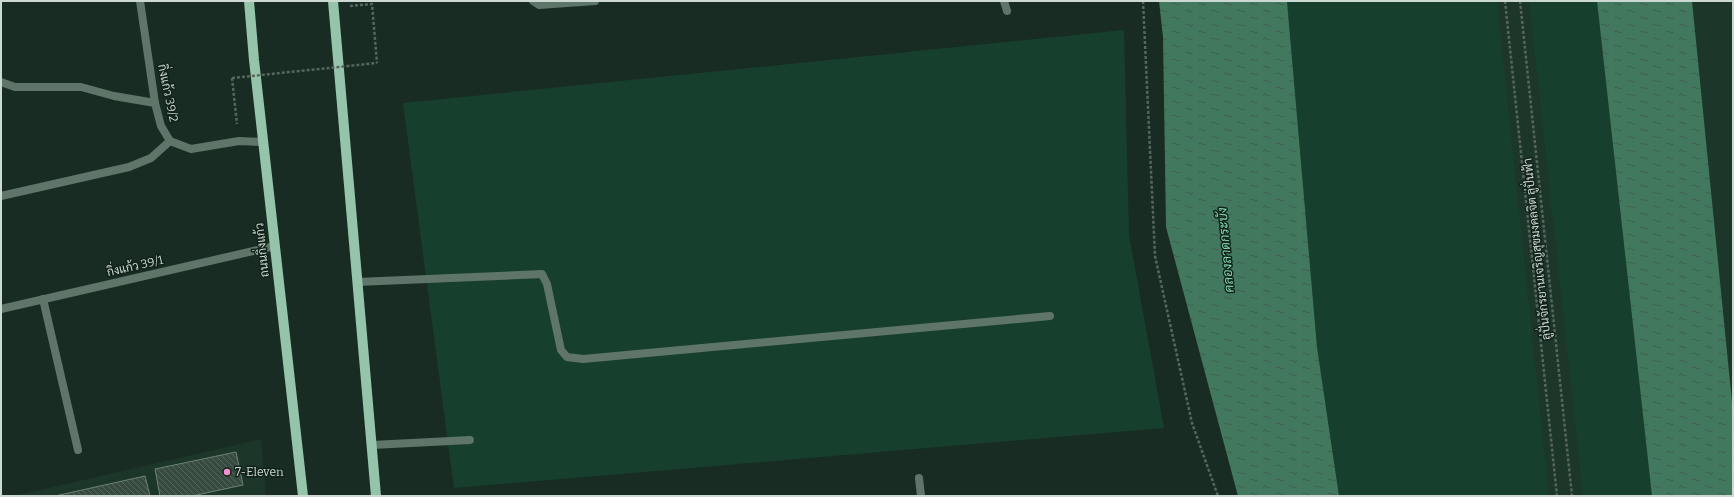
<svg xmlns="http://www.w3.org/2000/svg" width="1734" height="497" font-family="Bitter,Sarabun,serif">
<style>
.built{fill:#1d362a}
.green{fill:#173f2d}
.water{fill:url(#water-ripples)}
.building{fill:url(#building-back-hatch);stroke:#6e8377}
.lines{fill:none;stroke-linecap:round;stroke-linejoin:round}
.path{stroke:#56665e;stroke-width:2.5;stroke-dasharray:3 2;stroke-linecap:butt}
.service{stroke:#5f7569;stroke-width:8}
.minor{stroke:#5f7569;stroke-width:8}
.primary{stroke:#95c4ab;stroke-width:10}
.path-bridge{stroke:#56665e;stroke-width:2.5;stroke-dasharray:3 2;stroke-linecap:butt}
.poi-dot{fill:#f591d2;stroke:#102219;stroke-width:1.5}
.labels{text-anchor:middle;stroke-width:3;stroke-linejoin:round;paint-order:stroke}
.street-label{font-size:12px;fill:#ccd8d2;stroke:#102219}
.poi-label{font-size:12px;fill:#ccd8d2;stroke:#102219;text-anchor:start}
.water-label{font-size:13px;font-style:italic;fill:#84d8ae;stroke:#102219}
</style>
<defs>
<pattern id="water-ripples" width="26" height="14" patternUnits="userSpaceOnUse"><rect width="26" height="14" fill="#42785d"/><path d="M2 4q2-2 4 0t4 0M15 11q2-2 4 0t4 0" fill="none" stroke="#405f50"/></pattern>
<pattern id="building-back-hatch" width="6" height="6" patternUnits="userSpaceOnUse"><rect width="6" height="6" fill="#374b40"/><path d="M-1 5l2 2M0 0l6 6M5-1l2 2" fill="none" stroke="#53645b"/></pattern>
</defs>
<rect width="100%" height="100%" fill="#192c23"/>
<g class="built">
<path d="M1406,1h327v495h-276z"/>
<path d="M261,439l5,57h-252z"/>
</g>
<g class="green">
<path d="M1287,1h210l52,495h-210l-22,-149z"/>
<path d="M1529,1h68l55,495h-69z"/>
<path d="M1124,30l5,205 35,193 -710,60 -51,-385z"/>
</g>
<g class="water">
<path d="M1159,1h128l30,346 22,149h-101l-72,-269 -3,-190z"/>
<path d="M1597,1h95l41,411v84h-81z"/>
</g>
<g class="building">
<path d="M236,452l7,33 -51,11h-32l-5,-27z"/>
<path d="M145,476l5,20h-95z"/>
</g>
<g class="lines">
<g class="path">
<path d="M1143,1l12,255 37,167 26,73"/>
<path d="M1505,1l52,495"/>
<path d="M1520,1l52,495"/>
<path d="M350,6l22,-2 5,59"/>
<path d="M232,78l5,46"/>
</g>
<g class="service">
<path d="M140,1l15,102 6,23 9,15 21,8 48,-8 24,1"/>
<path d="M533,1l6,4 56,-4"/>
<path d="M1,82l14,5h66l33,9 41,7"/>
<path d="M1,196l128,-29 22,-9 19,-17"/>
<path d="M357,282l185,-8 5,10 14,66 6,7 16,2 467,-43"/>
<path d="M43,299l35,151"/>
<path d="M1,309l274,-63"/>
<path d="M372,445l98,-5"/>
<path d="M919,478l2,18"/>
</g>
<path class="minor" d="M1004,1l3,10"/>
<g class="primary">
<path d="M249,1l5,59 49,436"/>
<path d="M333,1l43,495"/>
</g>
<path class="path-bridge" d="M232,78l145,-15"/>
</g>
<circle class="poi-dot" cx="227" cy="472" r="4"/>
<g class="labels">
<g class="street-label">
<text transform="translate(168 93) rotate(78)" y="4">กิ่งแก้ว 39/2</text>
<text transform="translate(1537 249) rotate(-96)" y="4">ลู่ปั่นจักรยานเจริญสุขมงคลจิต ลู่ปั่นฟ้า</text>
<text transform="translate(262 250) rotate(-96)" y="4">ถนนกิ่งแก้ว</text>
<text transform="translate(135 266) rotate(-13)" y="4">กิ่งแก้ว 39/1</text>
</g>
<g class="poi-label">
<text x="235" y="476">7-Eleven</text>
</g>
<g class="water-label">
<text transform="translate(1225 250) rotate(-95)" y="5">คลองลาดกระบัง</text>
</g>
</g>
<rect width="1734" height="497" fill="none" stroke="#ccd8d2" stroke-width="4"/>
</svg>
